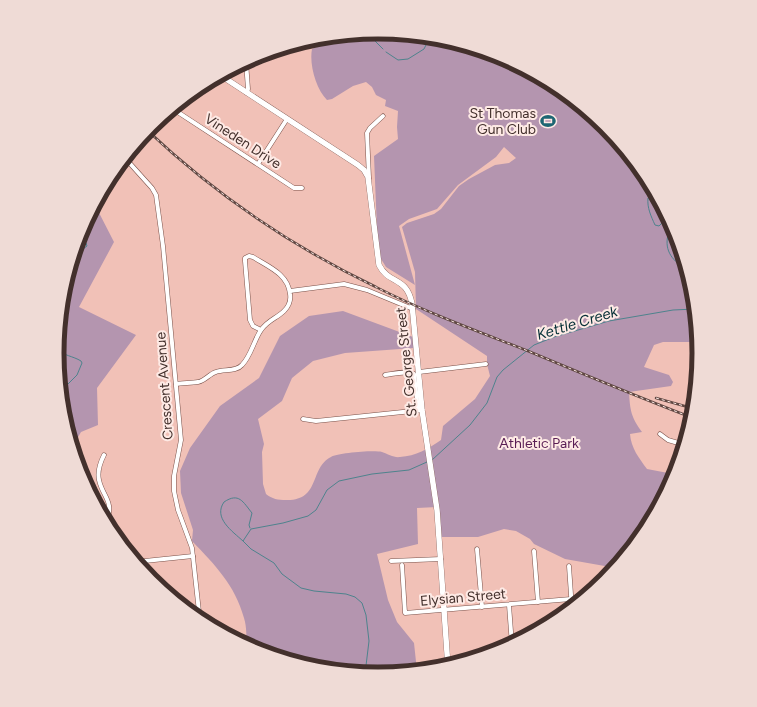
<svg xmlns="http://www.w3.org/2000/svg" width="757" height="707" font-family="Figtree,sans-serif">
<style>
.green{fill:#b495af}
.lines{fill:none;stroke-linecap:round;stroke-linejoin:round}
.stream{stroke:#4e838d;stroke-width:1}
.street-casing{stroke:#7a5149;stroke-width:5}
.secondary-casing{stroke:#7a5149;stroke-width:6}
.street{stroke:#fff;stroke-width:4}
.secondary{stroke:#fff;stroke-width:5.5}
.rail-casing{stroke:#604843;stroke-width:2.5}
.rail{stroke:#feeae5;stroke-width:1;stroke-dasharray:3;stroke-linecap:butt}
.labels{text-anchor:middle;stroke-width:4;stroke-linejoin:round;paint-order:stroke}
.poi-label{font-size:14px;fill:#43302c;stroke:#feeae5;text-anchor:end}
.street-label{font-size:14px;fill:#43302c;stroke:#feeae5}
.park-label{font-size:14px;fill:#591d54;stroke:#feeae5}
.water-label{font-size:15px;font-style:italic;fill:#052f36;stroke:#feeae5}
.rim{fill:none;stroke:#43302c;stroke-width:5}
</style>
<rect width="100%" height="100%" fill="#f1c1b7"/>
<g class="green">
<path d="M379,32l62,6 61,19 55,29 49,40 40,49 30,56 18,60 5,51h-36l-9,3 -10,22 25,8 4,7 -2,4 -42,6c1,18 2,25 13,40l-12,2c1,14 9,24 17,35l21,4 7,4 -29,55 -30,36 -51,-9 -31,-15 -4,-5 -14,-8 -12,-2 -26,8h-38l-3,-30 -20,1 1,36 -41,10 11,46 9,22 17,21 3,28 -39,4 -62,-6 -61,-19 -8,-4c-1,-9 0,-19 -3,-28 -9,-33 -29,-53 -52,-77l1,-11 -12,-37 -1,-22 10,-23 30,-42 39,-28 21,-42 29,-20 34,-5 70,26 1,11 -69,5 -32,8 -21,17 -10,23 -24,18 6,25 -2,8 1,32 3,10c6,5 12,6 20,6 35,1 23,-32 45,-43 7,-4 42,-7 51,-5 6,2 12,6 18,5 16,-1 28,-8 41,-17l2,-14 32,-27 15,-23 -3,-12v-8l-71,-47 -1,-37 -13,-45 5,-4 27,-9 7,-5 18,-23 10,-7 26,-14 14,-2 7,-5 -12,-11 -8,10 -38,28 -21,24 -28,10 -10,7 16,59 -29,-18 -8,-13 -4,-98 24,-17 -1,-12 1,-16 -13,-5 1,-6 -10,-5 -4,-8 -6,-5 -13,4 -21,13 -5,1c-11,-11 -18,-36 -15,-51l15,-6 11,-2 3,-5z"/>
<path d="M95,205l19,37 -35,65 57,28 -39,53 1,37 -17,7 -7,12 -1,5 -10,-33 -6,-63 6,-62 19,-61z"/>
</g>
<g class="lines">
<g class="stream">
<path d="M367,33l16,16"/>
<path d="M386,52l12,8 10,-1 16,-10 6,-12"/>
<path d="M656,194l-8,4c-1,10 3,18 7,27l4,1 5,-5 4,3 5,7"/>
<path d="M676,231l-8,4c-4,16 5,27 19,34"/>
<path d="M74,256l13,-10 -1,-3 -3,-3 -3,-5"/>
<path d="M57,349c7,7 16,7 24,12l1,2 -5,12 -13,13 -2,12"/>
<path d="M432,460l38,-35 17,-22 10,-26 6,-7 31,-25 20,-8 55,-16 64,-11 23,-1"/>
<path d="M243,541c-11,-10 -30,-23 -19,-39 15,-10 19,0 28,11l-3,12 1,3"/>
<path d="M365,674l4,-33 -3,-26 -4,-12 -7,-6 -9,-3 -32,-3 -13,-3 -19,-14 -8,-11 -23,-14 -8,-8 8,-12 32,-6 25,-7 8,-6 11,-20 12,-9 33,-7 37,-4 18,-8"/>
</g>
<g class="street-casing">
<g id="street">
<path d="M246,62l2,27 -1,4"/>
<path d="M173,109l121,79h8"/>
<path d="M125,158l27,30 4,7 7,51 18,194 -7,36v15l4,19 14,38 8,73"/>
<path d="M258,164l29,-45"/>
<path d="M369,178l-2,-45 3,-5 13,-12"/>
<path d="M290,291l54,-7 23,6 46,19"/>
<path d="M419,372l67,-8"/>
<path d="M385,375c8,-1 22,-5 29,-1l4,36"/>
<path d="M176,384c7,-1 15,-1 22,-2 7,-1 11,-8 18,-10 8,-3 20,0 26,-7 9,-9 12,-25 19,-35 7,-10 16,-12 23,-19 5,-5 7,-11 6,-17 -2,-20 -21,-27 -37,-37l-4,-1 -4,2v3l5,59 3,6 8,4"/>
<path d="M303,419l13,2 106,-11"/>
<path d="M660,434l8,6 17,5"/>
<path d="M104,455c-4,8 -7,16 -5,25 4,18 16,21 7,43"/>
<path d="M477,549l5,58"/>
<path d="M534,551l4,51"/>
<path d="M391,561l50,-2"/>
<path d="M135,562l58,-6"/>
<path d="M402,565l3,48 166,-14"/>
<path d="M569,566l3,43"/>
<path d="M509,605l3,40"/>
</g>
</g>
<g class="secondary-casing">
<path id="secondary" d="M220,75l138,90 6,5 4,7 11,88c10,20 28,11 33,39l10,106 15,100 11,157"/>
</g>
<use href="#street" class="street"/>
<use href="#secondary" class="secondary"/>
<g class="rail-casing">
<g id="rail">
<path d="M148,131c67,63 145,116 228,156 49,25 101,44 152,64 55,23 110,46 165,67"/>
<path d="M656,398l39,11"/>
</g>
</g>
<use href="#rail" class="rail"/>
</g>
<defs>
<g id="stadium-bare" transform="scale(1.2)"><path d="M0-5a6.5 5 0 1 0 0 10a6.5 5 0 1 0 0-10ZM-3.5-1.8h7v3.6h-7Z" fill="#1d6673" stroke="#feeae5" stroke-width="2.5" paint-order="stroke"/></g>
</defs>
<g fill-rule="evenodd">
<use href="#stadium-bare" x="548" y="121"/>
</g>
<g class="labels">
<g class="poi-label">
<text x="536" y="118">St Thomas<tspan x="536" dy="16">Gun Club</tspan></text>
</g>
<g class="street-label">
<text transform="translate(243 141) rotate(33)" y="5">Vineden Drive</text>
<text transform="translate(406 362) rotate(-96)" y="5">St. George Street</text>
<text transform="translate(164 386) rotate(-94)" y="5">Crescent Avenue</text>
<text transform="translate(463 597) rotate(-5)" y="5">Elysian Street</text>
</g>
<g class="park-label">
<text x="539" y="448">Athletic Park</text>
</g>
<g class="water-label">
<text transform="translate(577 323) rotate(-17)" y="5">Kettle Creek</text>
</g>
</g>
<path d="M0 0H757V707H0ZM64 353a314 314 0 1 1 628 0a314 314 0 1 1-628 0Z" fill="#efdbd6" fill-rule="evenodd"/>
<path class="rim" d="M64 353a314 314 0 1 1 628 0a314 314 0 1 1-628 0Z"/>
</svg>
